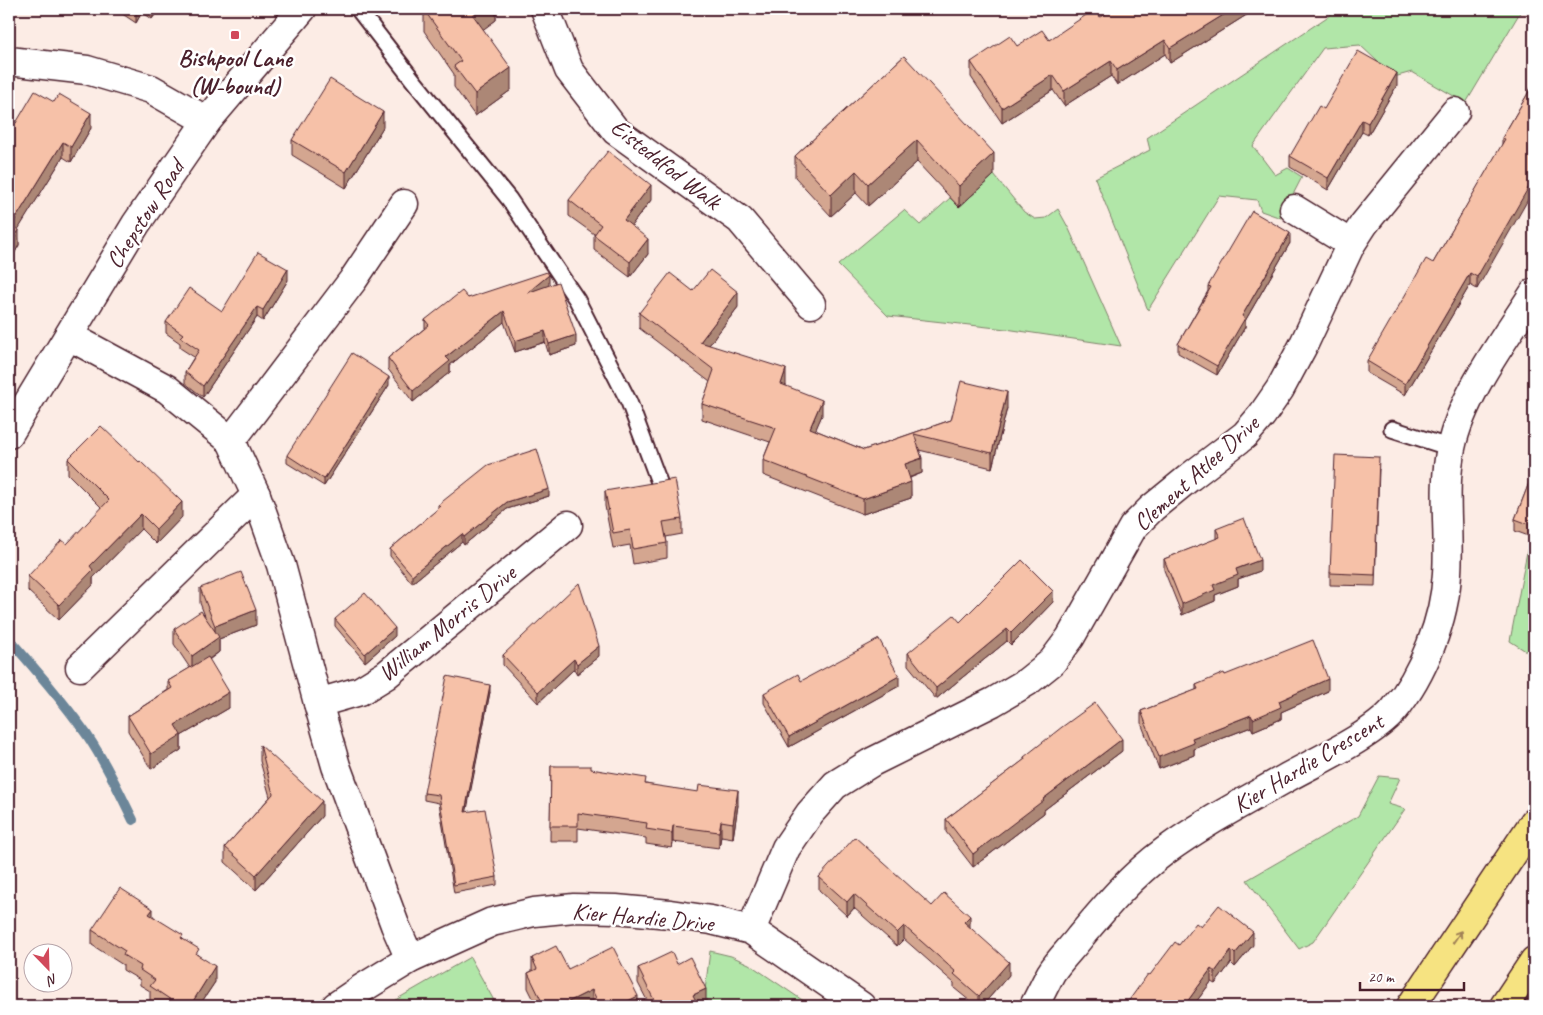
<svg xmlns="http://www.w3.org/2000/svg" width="1543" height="1015" font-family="Caveat,sans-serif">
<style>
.green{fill:#b1e6a8;stroke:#7e826a}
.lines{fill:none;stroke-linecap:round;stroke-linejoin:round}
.stream{stroke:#6c8699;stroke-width:10}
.service-casing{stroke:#4a1f2b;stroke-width:19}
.minor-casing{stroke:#4a1f2b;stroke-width:31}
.secondary-casing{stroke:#4a1f2b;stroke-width:31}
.motorway-casing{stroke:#4a1f2b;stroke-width:31}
.service{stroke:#fff;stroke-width:15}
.minor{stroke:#fff;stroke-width:28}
.secondary{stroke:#fff;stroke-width:28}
.motorway{stroke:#f6e381;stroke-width:28}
.wall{fill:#d4a690;stroke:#4a1f2b}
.shaded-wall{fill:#ac8776;stroke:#4a1f2b}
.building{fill:#f6c1a8;stroke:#4a1f2b}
.oneway{stroke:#a08156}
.poi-dot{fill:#d1495b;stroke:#fff;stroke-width:2}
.labels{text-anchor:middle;stroke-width:5;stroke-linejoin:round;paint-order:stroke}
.poi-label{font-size:24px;font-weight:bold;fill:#4a1f2b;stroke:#fff}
.street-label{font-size:24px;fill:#4a1f2b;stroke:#fff}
</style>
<rect width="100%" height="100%" fill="#fcece5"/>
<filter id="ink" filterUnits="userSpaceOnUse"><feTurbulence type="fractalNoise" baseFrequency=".02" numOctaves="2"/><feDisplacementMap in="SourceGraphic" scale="10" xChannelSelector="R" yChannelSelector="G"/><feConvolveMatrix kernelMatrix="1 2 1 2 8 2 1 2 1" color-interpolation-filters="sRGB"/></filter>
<g filter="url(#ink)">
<g class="green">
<path d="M1339,9h183l-56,94 -54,-31 -18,5 -34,-32 -37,3 -70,98 22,29 13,-7 14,9 -21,41 -20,-7 -4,-11 -38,-4 -71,114 -53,-132 55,-28 -3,-12z"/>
<path d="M994,175l30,37 11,7 11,-1 12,-9 11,20 52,117 -115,-17 -118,-13 -50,-51 66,-55 16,15 30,-27 9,9z"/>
<path d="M1529,541l5,3v108l-2,3 -22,-14z"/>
<path d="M1379,776l21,2 -12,26 17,5 -92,133 -14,7 -52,-69 111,-64z"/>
<path d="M710,951l21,5 18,8 62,42h-108z"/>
<path d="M470,957l27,49h-112z"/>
</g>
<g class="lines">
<path class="stream" d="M9,639c27,31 54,62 78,96 18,27 32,56 46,85"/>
<g class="service-casing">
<g id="service">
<path d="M358,9l55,71 96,119 68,101 52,102 30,80"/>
<path d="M1392,429l59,19"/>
</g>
</g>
<g class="minor-casing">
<g id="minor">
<path d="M545,9l24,61 47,61 124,89 71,84"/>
<path d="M9,61l78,9 64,19 56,32"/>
<path d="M1294,209l57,35"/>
<path d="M69,336l98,53 64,52 25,54 25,70 37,138 18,63 59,159 15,34"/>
<path d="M231,441l122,-161 51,-76"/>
<path d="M80,667l176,-172"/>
<path d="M318,703l42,-12 26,-16 182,-150"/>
<path d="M751,930l35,-82 24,-35 25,-28 37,-23 121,-60 34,-20 25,-20 18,-24 63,-111 19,-19 38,-31 55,-42 17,-20 18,-26 23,-43 48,-102 13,-20 91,-112"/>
<path d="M336,1006l25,-17 49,-30 82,-37 42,-10 40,-4 42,1 54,5 41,6 40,10 110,76"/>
<path d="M1034,1006c6,-11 11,-22 17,-33 8,-13 20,-24 29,-36 26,-31 52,-62 85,-86 38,-28 81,-50 123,-74 29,-16 85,-42 106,-67 29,-35 51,-91 53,-137 3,-41 -5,-84 4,-125 11,-53 54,-109 83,-155"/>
</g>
</g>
<g class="secondary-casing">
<path id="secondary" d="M9,434l127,-210 71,-103 95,-112"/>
</g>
<g class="motorway-casing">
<g id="motorway">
<path d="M1411,1006l123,-184"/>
<path d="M1504,1006l30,-45"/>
</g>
</g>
<use href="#service" class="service"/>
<use href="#minor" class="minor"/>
<use href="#secondary" class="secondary"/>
<use href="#motorway" class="motorway"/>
</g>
<g class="wall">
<path d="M115,9h44l-7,10 -10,-7 -6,11z"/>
<path d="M496,9v11l-13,9 28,61 -36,26 -21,-29v-13l-30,-43v-21z"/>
<path d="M1113,9h143l-86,54 -5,-9 -48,31 -6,-9 -47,30 -11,-16 -51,33 -31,-46v-15l46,-16 32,-6 51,-23z"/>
<path d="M904,56l90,119 -35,32 -42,-45 -49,44 -12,-13 -25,23 -36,-39v-21z"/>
<path d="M1534,83l-57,206 -7,-4 -65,110 -38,-22v-12l66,-98 69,-118v-7z"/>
<path d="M1397,85l-29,50 -6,-3 -34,58 -38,-23v-11l34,-47z"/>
<path d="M54,102l37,26 -20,34 -8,-5 -45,72 1,16 -10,18v-145l7,5z"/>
<path d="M383,127l-37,61 -54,-33v-15z"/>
<path d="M569,200h82l-20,26 17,28 -18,23 -36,-27v-16l-25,-18z"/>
<path d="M1290,243l-45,78v6l-28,48 -39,-22v-9l30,-53v-5z"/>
<path d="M288,280l-25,41 -6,-4 -54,80 -18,-14v-11l9,-15 -14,-9v-5l-14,-10v-11l56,-11z"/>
<path d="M549,286l27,60 -27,9 -4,-13 -30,10 -11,-30 -54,43v7l-37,30 -25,-33v-11l37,-30v-8l43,-22z"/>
<path d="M693,291l45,16 -29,38 77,40h-1l37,30 -7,15 49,20 87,-30 56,-12 -15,60 -73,-18 3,23 -12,5 1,20 -48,16 -100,-39v-15l7,-18 -68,-23v-15l8,-22 -71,-54v-15z"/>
<path d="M389,385l-65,101 -37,-23v-8z"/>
<path d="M68,459l114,58 -26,27 -15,-15 -48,49v7l-34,35 -31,-29v-15l39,-32 35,-36 -34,-34z"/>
<path d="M1379,469l-4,117 -45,-1v-12z"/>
<path d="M1534,470v68l-19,-7v-12z"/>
<path d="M605,491l77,28v15l-16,3 1,6v15l-34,6 -3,-19 -17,3 -8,-42z"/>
<path d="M549,496l-42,13 -43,36 -2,-3 -50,41 -22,-27v-7l48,-40v-4z"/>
<path d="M1216,529l44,42 -22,8v7l-23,9v6l-33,14 -18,-45v-11l52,-20z"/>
<path d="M200,588l56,37 -37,14v13l-10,8 20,48 -48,28v14l-30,19 -23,-38v-15l40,-26v-9l22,-13 -16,-24v-15l31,-13 -5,-13z"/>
<path d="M1053,602l-42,43 -4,-4 -71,58 -28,-34v-12l52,-31z"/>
<path d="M335,619l60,17 -30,26 -30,-36z"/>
<path d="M503,655l96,1 -22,18 -3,-5 -36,34 -35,-38z"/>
<path d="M1225,675l103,16 -47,21v7l-28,12 -2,-4 -57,22v6l-35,14 -18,-46v-12l55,-21v-5z"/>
<path d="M899,686l-110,61 -25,-44v-10z"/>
<path d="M490,692l-24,120 31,65v8l-43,8 -15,-90 -15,-3v-7z"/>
<path d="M260,745l62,71 -66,74 -31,-28v-15l45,-50 -10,-36z"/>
<path d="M1122,751l-78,59v3l-71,54 -27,-35v-13l78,-59v-3z"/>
<path d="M551,766l40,3 55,15 92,21 -5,33 -12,-2 -2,12 -46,-6 -1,6 -26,-4v-6l-68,-10v13h-28z"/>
<path d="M819,877l113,29 38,21 39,48 -27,31h-6l-22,-18v-5l-50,-44 -7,7 -43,-38 -7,8 -28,-26z"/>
<path d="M153,916l30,23 16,17 16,26 -16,24h-41l-8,-5v-10l-10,-6v-5l-17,-10v-5l-31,-20v-15z"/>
<path d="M1201,927l52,18 -18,22 -4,-4 -16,21 -4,-2 -18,24h-68l25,-31z"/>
<path d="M532,958l36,11 70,37h-45l-1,-1 -2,1h-53l-9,-18v-15l4,-2z"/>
<path d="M677,964l29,40 -5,2h-51l-12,-23v-15z"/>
</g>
<g class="shaded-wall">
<path d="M136,9h6v3l-6,11z"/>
<path d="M152,9h7l-7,10z"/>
<path d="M482,9h14v11l-23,17v-22z"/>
<path d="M1233,9h23l-86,54v-15z"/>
<path d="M1165,40v14l-48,31v-15z"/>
<path d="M1111,61v15l-47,30v-15z"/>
<path d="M511,68v22l-36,26v-22z"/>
<path d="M1397,73v12l-29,50v-12z"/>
<path d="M1053,75v15l-51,33v-15z"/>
<path d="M383,112v15l-37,61v-16z"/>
<path d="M91,113v15l-20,34v-15z"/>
<path d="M1362,120v12l-34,58v-12z"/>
<path d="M917,140v22l-49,44v-22z"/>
<path d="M63,142v15l-52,84v-15z"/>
<path d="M994,153v22l-35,32v-21z"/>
<path d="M1534,170v19l-57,100v-12z"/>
<path d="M856,171v22l-25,23v-21z"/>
<path d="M651,185v15l-27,35v-15z"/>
<path d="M19,230v15l-10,18v-15z"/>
<path d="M1290,233v10l-45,78v6l-28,48v-9l25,-50z"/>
<path d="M648,239v15l-18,23v-15z"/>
<path d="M288,269v11l-25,41v-11z"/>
<path d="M1470,273v12l-65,110v-11z"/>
<path d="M549,275v11l-22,7z"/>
<path d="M738,292v15l-38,50v-15z"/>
<path d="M257,307v10l-54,80v-11z"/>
<path d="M504,311v11l-54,43v7l-37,30v-11l33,-34z"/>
<path d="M545,331v11l-30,10v-11z"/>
<path d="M576,335v11l-27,9v-11z"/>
<path d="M786,369v16l-5,14v-15z"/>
<path d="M389,377v8l-65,101v-7z"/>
<path d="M1007,392v16l-15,60v-15z"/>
<path d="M822,400v15l-12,28v-15z"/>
<path d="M922,458v15l-17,6v-15z"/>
<path d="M911,482v16l-48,16v-15z"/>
<path d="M549,489v7l-42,13 -43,36v-8l43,-35z"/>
<path d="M182,502v15l-26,27v-15z"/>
<path d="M141,514v15l-48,49v7l-34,35v-15l31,-39z"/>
<path d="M462,534v8l-50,41v-8z"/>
<path d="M1260,560v11l-22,8v7l-23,9v6l-33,14v-11l54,-35z"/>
<path d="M1053,591v11l-42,43v-12z"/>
<path d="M256,610v15l-37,14v13l-27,19v-15l23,-16v-14z"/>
<path d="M395,628v8l-30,26v-8z"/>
<path d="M1007,629v12l-71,58v-11z"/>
<path d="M599,646v10l-22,18v-10z"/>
<path d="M574,659v10l-36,34v-11z"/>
<path d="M10,662v8l-1,3v-8z"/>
<path d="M899,676v10l-110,61v-10z"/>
<path d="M1328,679v12l-47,21v7l-28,12v-12l26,-18z"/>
<path d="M490,685v7l-25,128v-8z"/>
<path d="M229,692v16l-48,28v14l-30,19v-15l24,-29z"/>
<path d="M1251,715v12l-57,22v6l-35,14v-12l33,-19z"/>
<path d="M1122,739v12l-78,59v3l-71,54v-13l70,-55z"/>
<path d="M738,790v15l-5,33v-15z"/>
<path d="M322,801v15l-66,74v-15z"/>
<path d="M721,821v15l-2,12v-16z"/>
<path d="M673,826v16l-1,6v-15z"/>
<path d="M854,894v14l-7,8v-14z"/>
<path d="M153,909v15l-4,-10z"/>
<path d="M970,916v13l-6,-7z"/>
<path d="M904,926v13l-7,7v-13z"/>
<path d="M1253,932v13l-18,22v-13z"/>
<path d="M1231,950v13l-16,21v-12z"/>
<path d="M1009,962v13l-27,31h-3v-10z"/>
<path d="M215,966v16l-16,24h-9z"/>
<path d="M1211,969v13l-18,24h-9z"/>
<path d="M706,989v15l-5,2h-15l7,-11z"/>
<path d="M592,990v15l-2,1h-30z"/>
<path d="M638,996v10h-20z"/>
</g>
<g class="building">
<path d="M425,9h57l-9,6 38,53 -36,26 -21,-28 7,-5 -37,-51z"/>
<path d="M1095,9l5,8 13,-8h120l-63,39 -5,-8 -48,30 -6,-9 -47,30 -11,-16 -51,33 -31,-46 39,-26 7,10 25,-16 7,10z"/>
<path d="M1358,51l39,22 -29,50 -6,-3 -34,58 -38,-22 29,-50 5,3z"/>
<path d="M904,56l90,97 -35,33 -42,-46 -49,44 -12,-13 -25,24 -36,-39z"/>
<path d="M330,79l53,33 -37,60 -54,-32z"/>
<path d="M1534,83v87l-1,3 1,1v4l-57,99 -7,-4 -65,111 -38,-23 59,-102 7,4 72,-124 -3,-1z"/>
<path d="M35,91l19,11 5,-8 32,19 -20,34 -8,-5 -52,84 8,4 -10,18v-130l7,5z"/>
<path d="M608,151l43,34 -27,35 24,19 -18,23 -36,-27 7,-10 -32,-25z"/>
<path d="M1252,211l38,22 -48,83 3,2 -28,48 -39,-22 33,-57 -3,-1z"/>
<path d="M258,252l30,17 -25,41 -6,-3 -54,79 -18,-14 14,-22 -19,-13 3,-3 -17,-12 23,-34 33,23z"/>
<path d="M710,270l28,22 -38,50 86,27 -5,15 41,16 -12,28 54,22 87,-30 10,-39 46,11 -15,61 -78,-19 8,24 -17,6 6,18 -48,17 -100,-39 13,-32 -74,-24 12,-34 -75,-57 31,-40 23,18z"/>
<path d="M547,272l2,3 -22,18 31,-11 18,53 -27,9 -4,-13 -30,10 -11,-30 -58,46 4,4 -37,30 -25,-33 41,-33 -4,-5 37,-29 6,7z"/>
<path d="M352,353l37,24 -65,102 -37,-24z"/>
<path d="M101,426l38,36 1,-1 42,41 -26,27 -15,-15 -51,52 3,4 -34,35 -31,-29 34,-36 5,4 42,-44 -41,-41z"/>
<path d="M537,449l12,40 -42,13 -43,35 -2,-3 -50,41 -22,-26 50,-42 -2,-2 50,-40z"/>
<path d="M1335,455l44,2 -4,118 -45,-2z"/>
<path d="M1534,470v56l-19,-7z"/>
<path d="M675,479l7,40 -19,3 4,21 -34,6 -3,-19 -17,3 -8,-42z"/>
<path d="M1244,518l16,42 -24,9 2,6 -25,10 2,5 -33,14 -18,-45 56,-22 -4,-8z"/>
<path d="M1022,560l31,31 -42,42 -4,-4 -71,59 -28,-35 46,-38 6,7z"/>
<path d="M241,572l15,38 -41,16 -15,-38z"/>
<path d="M579,583l20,63 -22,18 -3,-5 -36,33 -35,-37z"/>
<path d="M365,593l30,35 -30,26 -30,-35z"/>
<path d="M201,611l18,26 -27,19 -18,-27z"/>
<path d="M879,639l20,37 -110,61 -25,-44 34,-19 3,7z"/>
<path d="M1313,640l15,39 -49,22 2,6 -28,12 -2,-4 -59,23 2,5 -35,14 -18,-46 57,-22 -2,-4 28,-12 1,2z"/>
<path d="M208,657l21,35 -54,33 6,10 -30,19 -23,-38 44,-28 -4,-7z"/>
<path d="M447,676l43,9 -25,127 20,-3 12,68 -43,8 -15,-90 -15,-2z"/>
<path d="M1095,703l27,36 -79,60 1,1 -71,54 -27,-35 79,-60 -1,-2 38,-30z"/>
<path d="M260,745l62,56 -66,74 -31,-28 48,-53z"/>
<path d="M551,766h40v3l55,9 -1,6 53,8 1,-7 39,5 -5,33 -12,-2 -2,11 -46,-6 -1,7 -26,-4 1,-6 -69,-10v13h-28z"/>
<path d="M855,837l77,69 12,-13 26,23 -6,6 45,40 -30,34 -25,-22 2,-2 -52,-46 -7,7 -43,-39 -7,8 -28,-25z"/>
<path d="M120,888l33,21 -4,5 34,21 -2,3 18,11 -3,5 19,12 -25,40h-10l-30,-20 5,-6 -15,-10 1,-4 -18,-11 2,-4 -33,-21z"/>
<path d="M1219,905l34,27 -18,22 -4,-4 -16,22 -4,-3 -27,37h-59l23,-32 2,1 25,-33 4,3 17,-22 5,4z"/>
<path d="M556,946l12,23 45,-22 25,49 -20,10h-18l-8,-16 -32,16h-16l-16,-33 9,-4 -5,-11z"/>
<path d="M672,952l5,12 13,-7 16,32 -13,6 3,6 -10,5h-29l-19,-38z"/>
</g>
<defs><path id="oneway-shaft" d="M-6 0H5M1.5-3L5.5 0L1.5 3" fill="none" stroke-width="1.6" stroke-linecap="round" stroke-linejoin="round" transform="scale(1.25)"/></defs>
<use class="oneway" href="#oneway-shaft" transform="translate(1457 937) rotate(-56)"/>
</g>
<rect class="poi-dot" x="230" y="30" width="10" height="10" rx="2.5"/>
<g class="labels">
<g class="poi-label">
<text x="235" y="66">Bishpool Lane<tspan x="235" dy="28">(W-bound)</tspan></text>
</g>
<g class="street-label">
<text transform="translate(666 164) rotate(38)" y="8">Eisteddfod Walk</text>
<text transform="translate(145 214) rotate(-57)" y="8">Chepstow Road</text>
<text transform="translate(1196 473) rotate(-42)" y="8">Clement Atlee Drive</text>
<text transform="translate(447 623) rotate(-39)" y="8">William Morris Drive</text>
<text transform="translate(1308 763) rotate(-31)" y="8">Kier Hardie Crescent</text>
<text transform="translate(643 917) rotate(5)" y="8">Kier Hardie Drive</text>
</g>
</g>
<rect width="1543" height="1015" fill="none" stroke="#fff" stroke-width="30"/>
<rect x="15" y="15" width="1513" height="985" fill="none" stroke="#4a1f2b" stroke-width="2" filter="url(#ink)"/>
<g transform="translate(48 968) rotate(157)"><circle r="24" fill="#ffffff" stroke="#b7a5aa"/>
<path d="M0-4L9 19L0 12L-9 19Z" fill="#d1495b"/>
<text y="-8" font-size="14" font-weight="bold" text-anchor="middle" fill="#4a1f2b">N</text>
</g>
<path d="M1360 982v8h104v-8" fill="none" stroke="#4a1f2b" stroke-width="2.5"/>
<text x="1368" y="982" font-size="15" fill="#4a1f2b" stroke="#ffffff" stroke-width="4" paint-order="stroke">20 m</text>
</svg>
